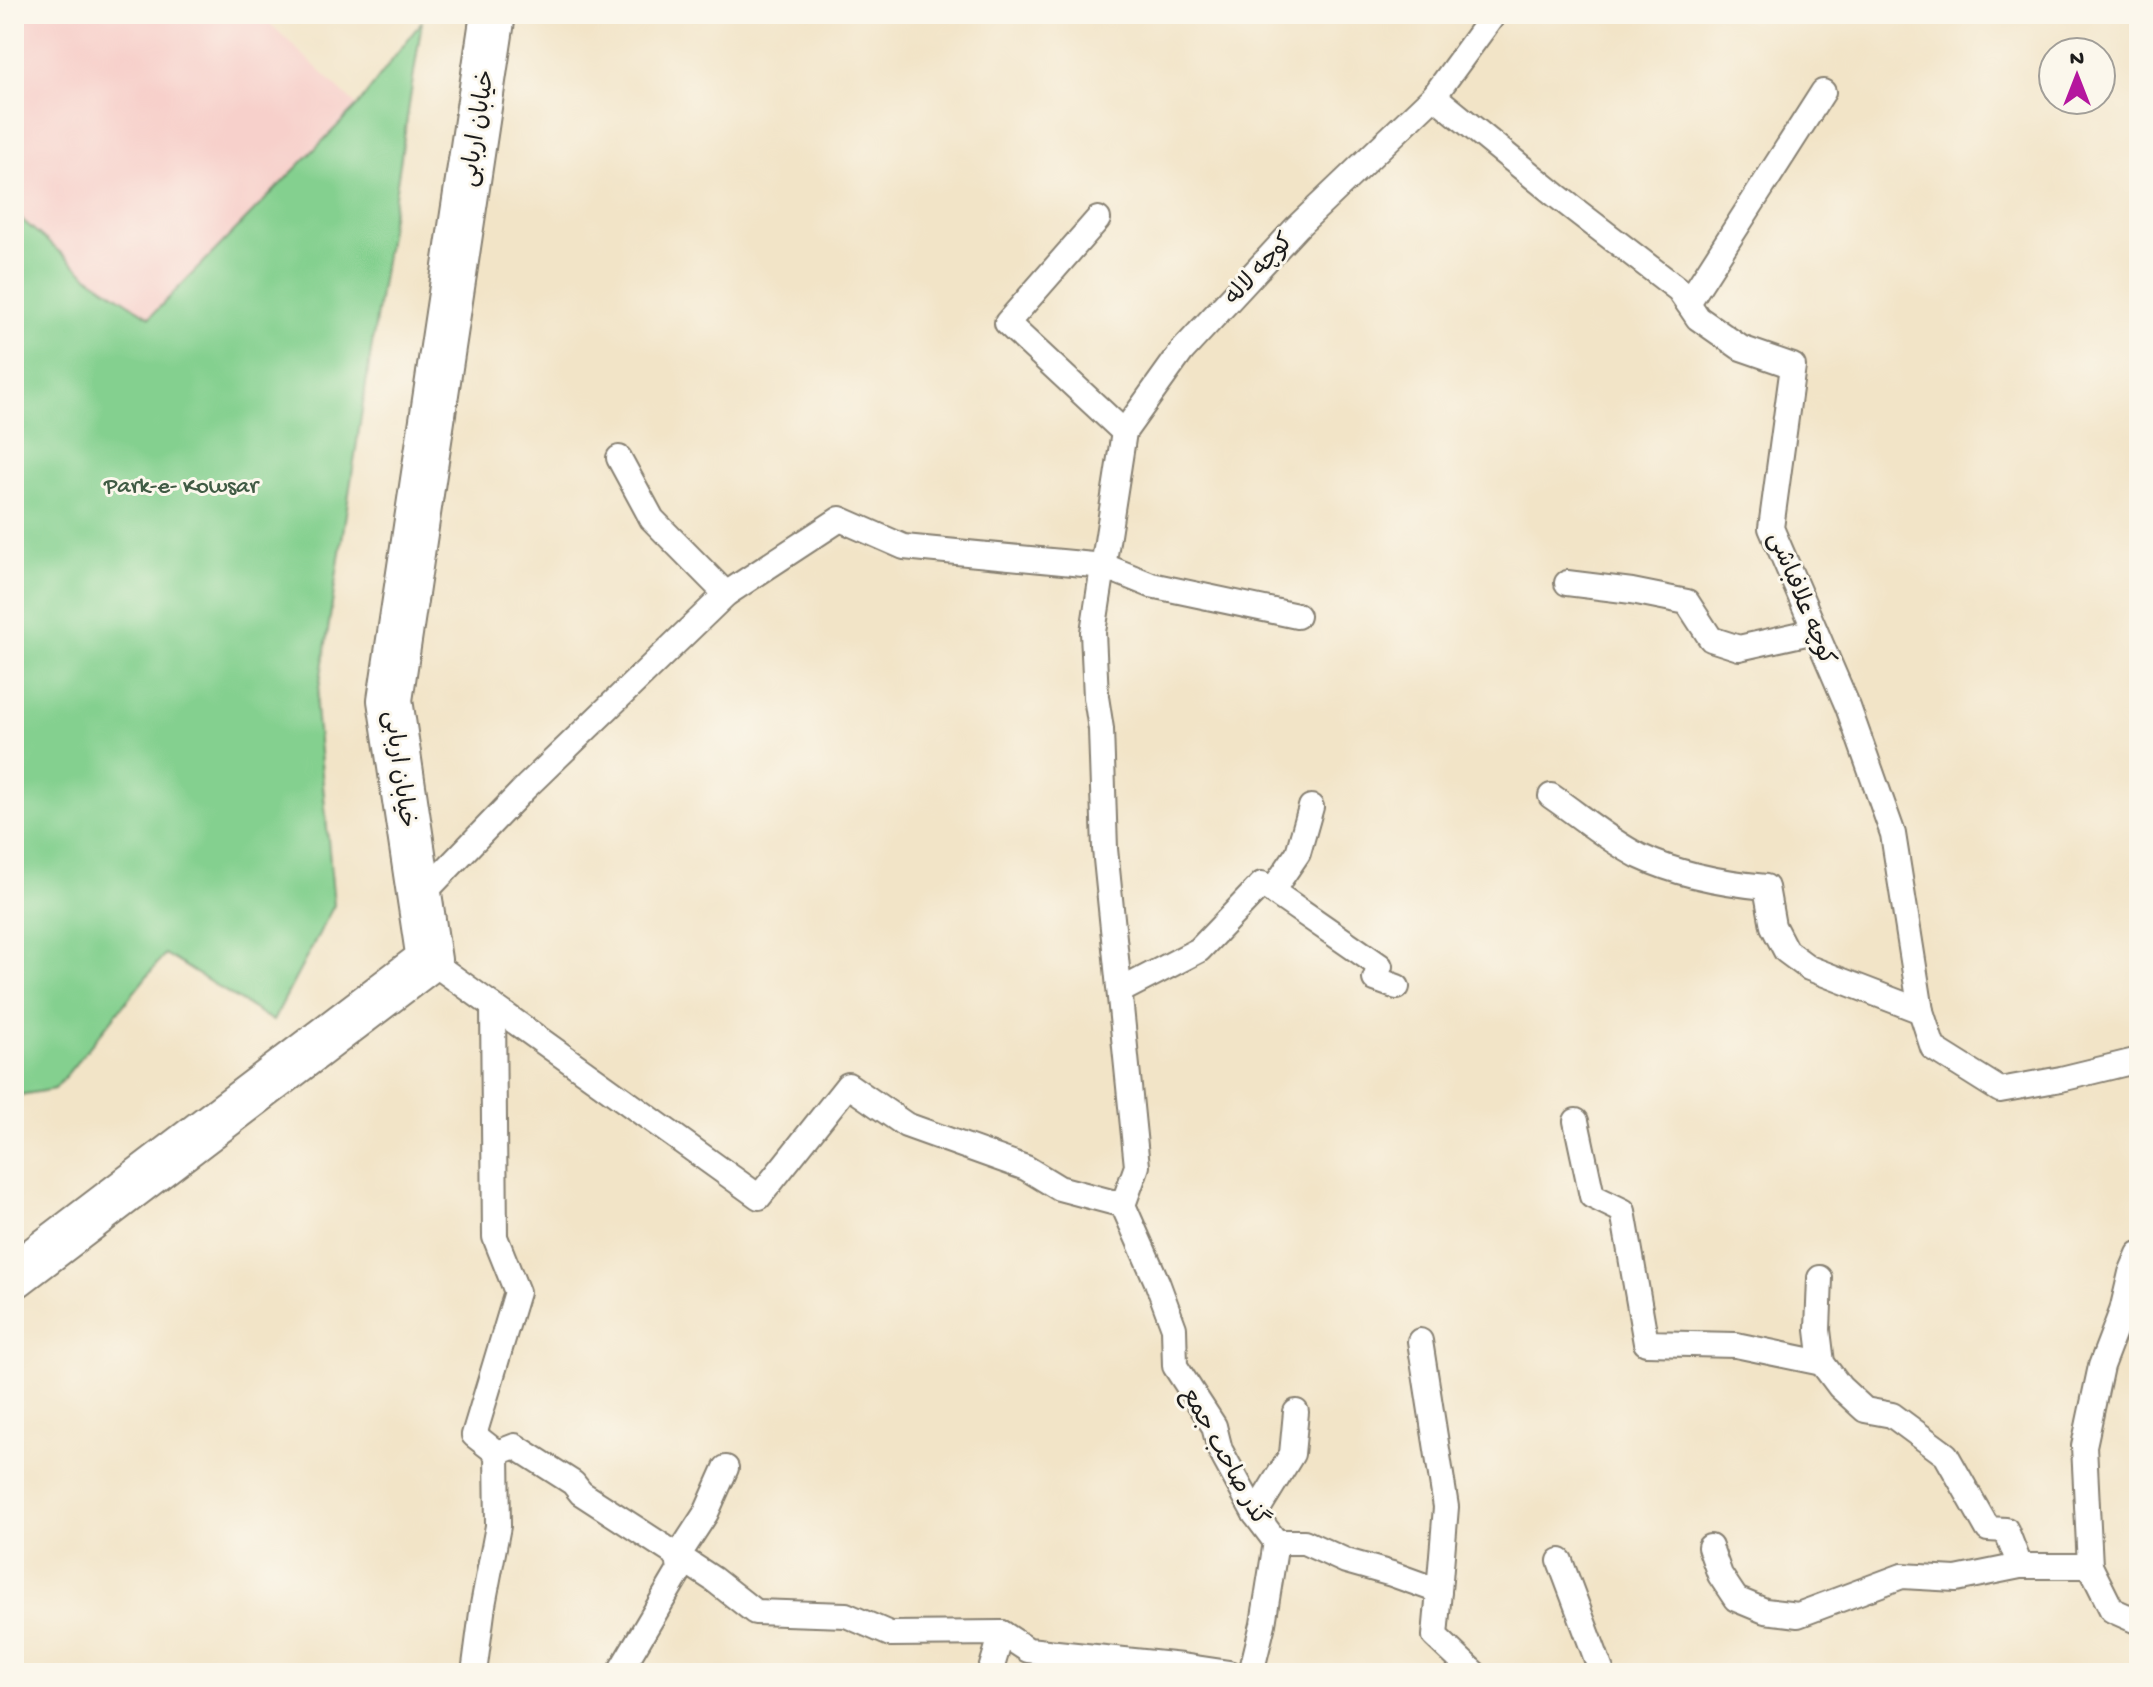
<svg xmlns="http://www.w3.org/2000/svg" width="2153" height="1687" font-family="'Gochi Hand','Playpen Sans Arabic',sans-serif">
<style>
.built{fill:#f7d0cb}
.green{fill:#84d08f;stroke:#507656;stroke-width:2}
.lines{fill:none;stroke-linecap:round;stroke-linejoin:round}
.lane-casing{stroke:#878072;stroke-width:28}
.secondary-casing{stroke:#878072;stroke-width:48}
.lane{stroke:#fff;stroke-width:24}
.secondary{stroke:#fff;stroke-width:44}
.labels{text-anchor:middle;stroke-width:6;stroke-linejoin:round;paint-order:stroke}
.street-label{font-size:24px;fill:#1c1c1c;stroke:#fbf7ec}
.park-label{font-size:24px;fill:#405b44;stroke:#fbf7ec}
</style>
<rect width="100%" height="100%" fill="#fbf7ec"/>
<filter id="ink" filterUnits="userSpaceOnUse"><feTurbulence type="fractalNoise" baseFrequency=".0125" numOctaves="2"/><feDisplacementMap in="SourceGraphic" scale="16" xChannelSelector="R" yChannelSelector="G"/><feConvolveMatrix kernelMatrix="1 2 1 2 8 2 1 2 1" color-interpolation-filters="sRGB"/></filter>
<filter id="wash" filterUnits="userSpaceOnUse"><feTurbulence type="fractalNoise" baseFrequency=".006" numOctaves="4" result="noise"/><feDisplacementMap in="SourceGraphic" scale="32" xChannelSelector="R" yChannelSelector="G"/><feGaussianBlur stdDeviation="1.8" result="paint"/><feColorMatrix in="noise" values="0 0 0 0 0 0 0 0 0 0 0 0 0 0 0 0 0 1.4 0 .05"/><feComposite in="paint" operator="in"/></filter>
<g filter="url(#wash)">
<rect width="100%" height="100%" fill="#f2e4c7"/>
<path class="built" d="M14,14h246l97,92 -207,212 -61,-41 -75,-64z"/>
<path class="green" d="M422,21l-106,687 18,197 -61,116 -108,-67 -110,135 -41,7v-883l75,64 61,40 207,-211z"/>
</g>
<g filter="url(#ink)">
<g class="lines">
<g class="lane-casing">
<g id="lane">
<path d="M1434,96l123,100 122,94 19,28 43,30 52,18 -22,162 77,179 45,127 28,177 12,37 67,42 61,-11 78,-19"/>
<path d="M1098,219l-91,104 117,109"/>
<path d="M1688,303l135,-211"/>
<path d="M619,458l33,61 74,75"/>
<path d="M1567,583l65,8 55,11 24,37 28,9 76,-17"/>
<path d="M1551,796c29,20 57,44 88,60 40,19 84,27 127,31l7,39 13,25 23,17 112,43"/>
<path d="M1272,891l26,-38 13,-46"/>
<path d="M419,898l107,-111 200,-193 114,-75 64,28 200,19 47,19 146,31"/>
<path d="M429,960l330,237 89,-112 58,40 120,43 33,20 64,17"/>
<path d="M1120,991l79,-41 63,-66 118,82 -5,13 22,8"/>
<path d="M1576,1121l16,75 31,15 23,132 90,2 86,18"/>
<path d="M1123,1205l14,-39 -32,-317 -4,-120 -5,-32 -3,-65 31,-200 58,-81 115,-124 137,-131 60,-82"/>
<path d="M1123,1205l34,77 17,46 1,38 39,60 6,24 35,64 21,28h28l42,19 46,13 47,17 -4,45 39,37"/>
<path d="M2139,1254l-8,19 -9,38 -21,55 -17,80 6,120 22,44 27,12"/>
<path d="M1820,1278l-2,52 4,33 18,24 25,23 27,5 54,40 42,74 18,1 14,36"/>
<path d="M1420,1341l26,166 -7,84"/>
<path d="M497,1453l18,-7 58,37 8,10 97,63 28,-43 20,-45"/>
<path d="M1255,1514l37,-60 4,-42"/>
<path d="M1710,1547l10,28 16,24 29,12 33,4 104,-39 54,3 64,-13h70"/>
<path d="M1560,1561l42,112"/>
<path d="M474,1673l9,-68 15,-79 -1,-73 -23,-18 43,-143 -22,-55 -2,-231"/>
<path d="M619,1673l61,-103 -2,-14 35,23 42,33 91,3 44,19 112,-1 26,17 154,16 47,7"/>
<path d="M990,1673l12,-40"/>
<path d="M1251,1673l12,-49 13,-82"/>
</g>
</g>
<g class="secondary-casing">
<path id="secondary" d="M14,1276l415,-316 -39,-260 103,-686"/>
</g>
<use href="#lane" class="lane"/>
<use href="#secondary" class="secondary"/>
</g>
</g>
<g class="labels">
<g class="street-label">
<text transform="translate(476 128) rotate(-81)" y="8">خیابان اربابی</text>
<text transform="translate(1258 268) rotate(-47)" y="8">کوچه لاله</text>
<text transform="translate(1803 598) rotate(68)" y="8">کوچه علافباشی</text>
<text transform="translate(401 769) rotate(82)" y="8">خیابان اربابی</text>
<text transform="translate(1226 1456) rotate(61)" y="8">گذر صاحب جمع</text>
</g>
<g class="park-label">
<text x="181" y="492">Park-e- Kowsar</text>
</g>
</g>
<rect width="2153" height="1687" fill="none" stroke="#fbf7ec" stroke-width="48"/>
<g transform="translate(2077 76)"><circle r="38" fill="#fbf7ec" stroke="#a29f99" stroke-width="2"/>
<path d="M0-6L14 30L0 20L-14 30Z" fill="#b5179e"/>
<text y="-12" font-size="22" font-weight="bold" text-anchor="middle" fill="#1c1c1c">N</text>
</g>
</svg>
